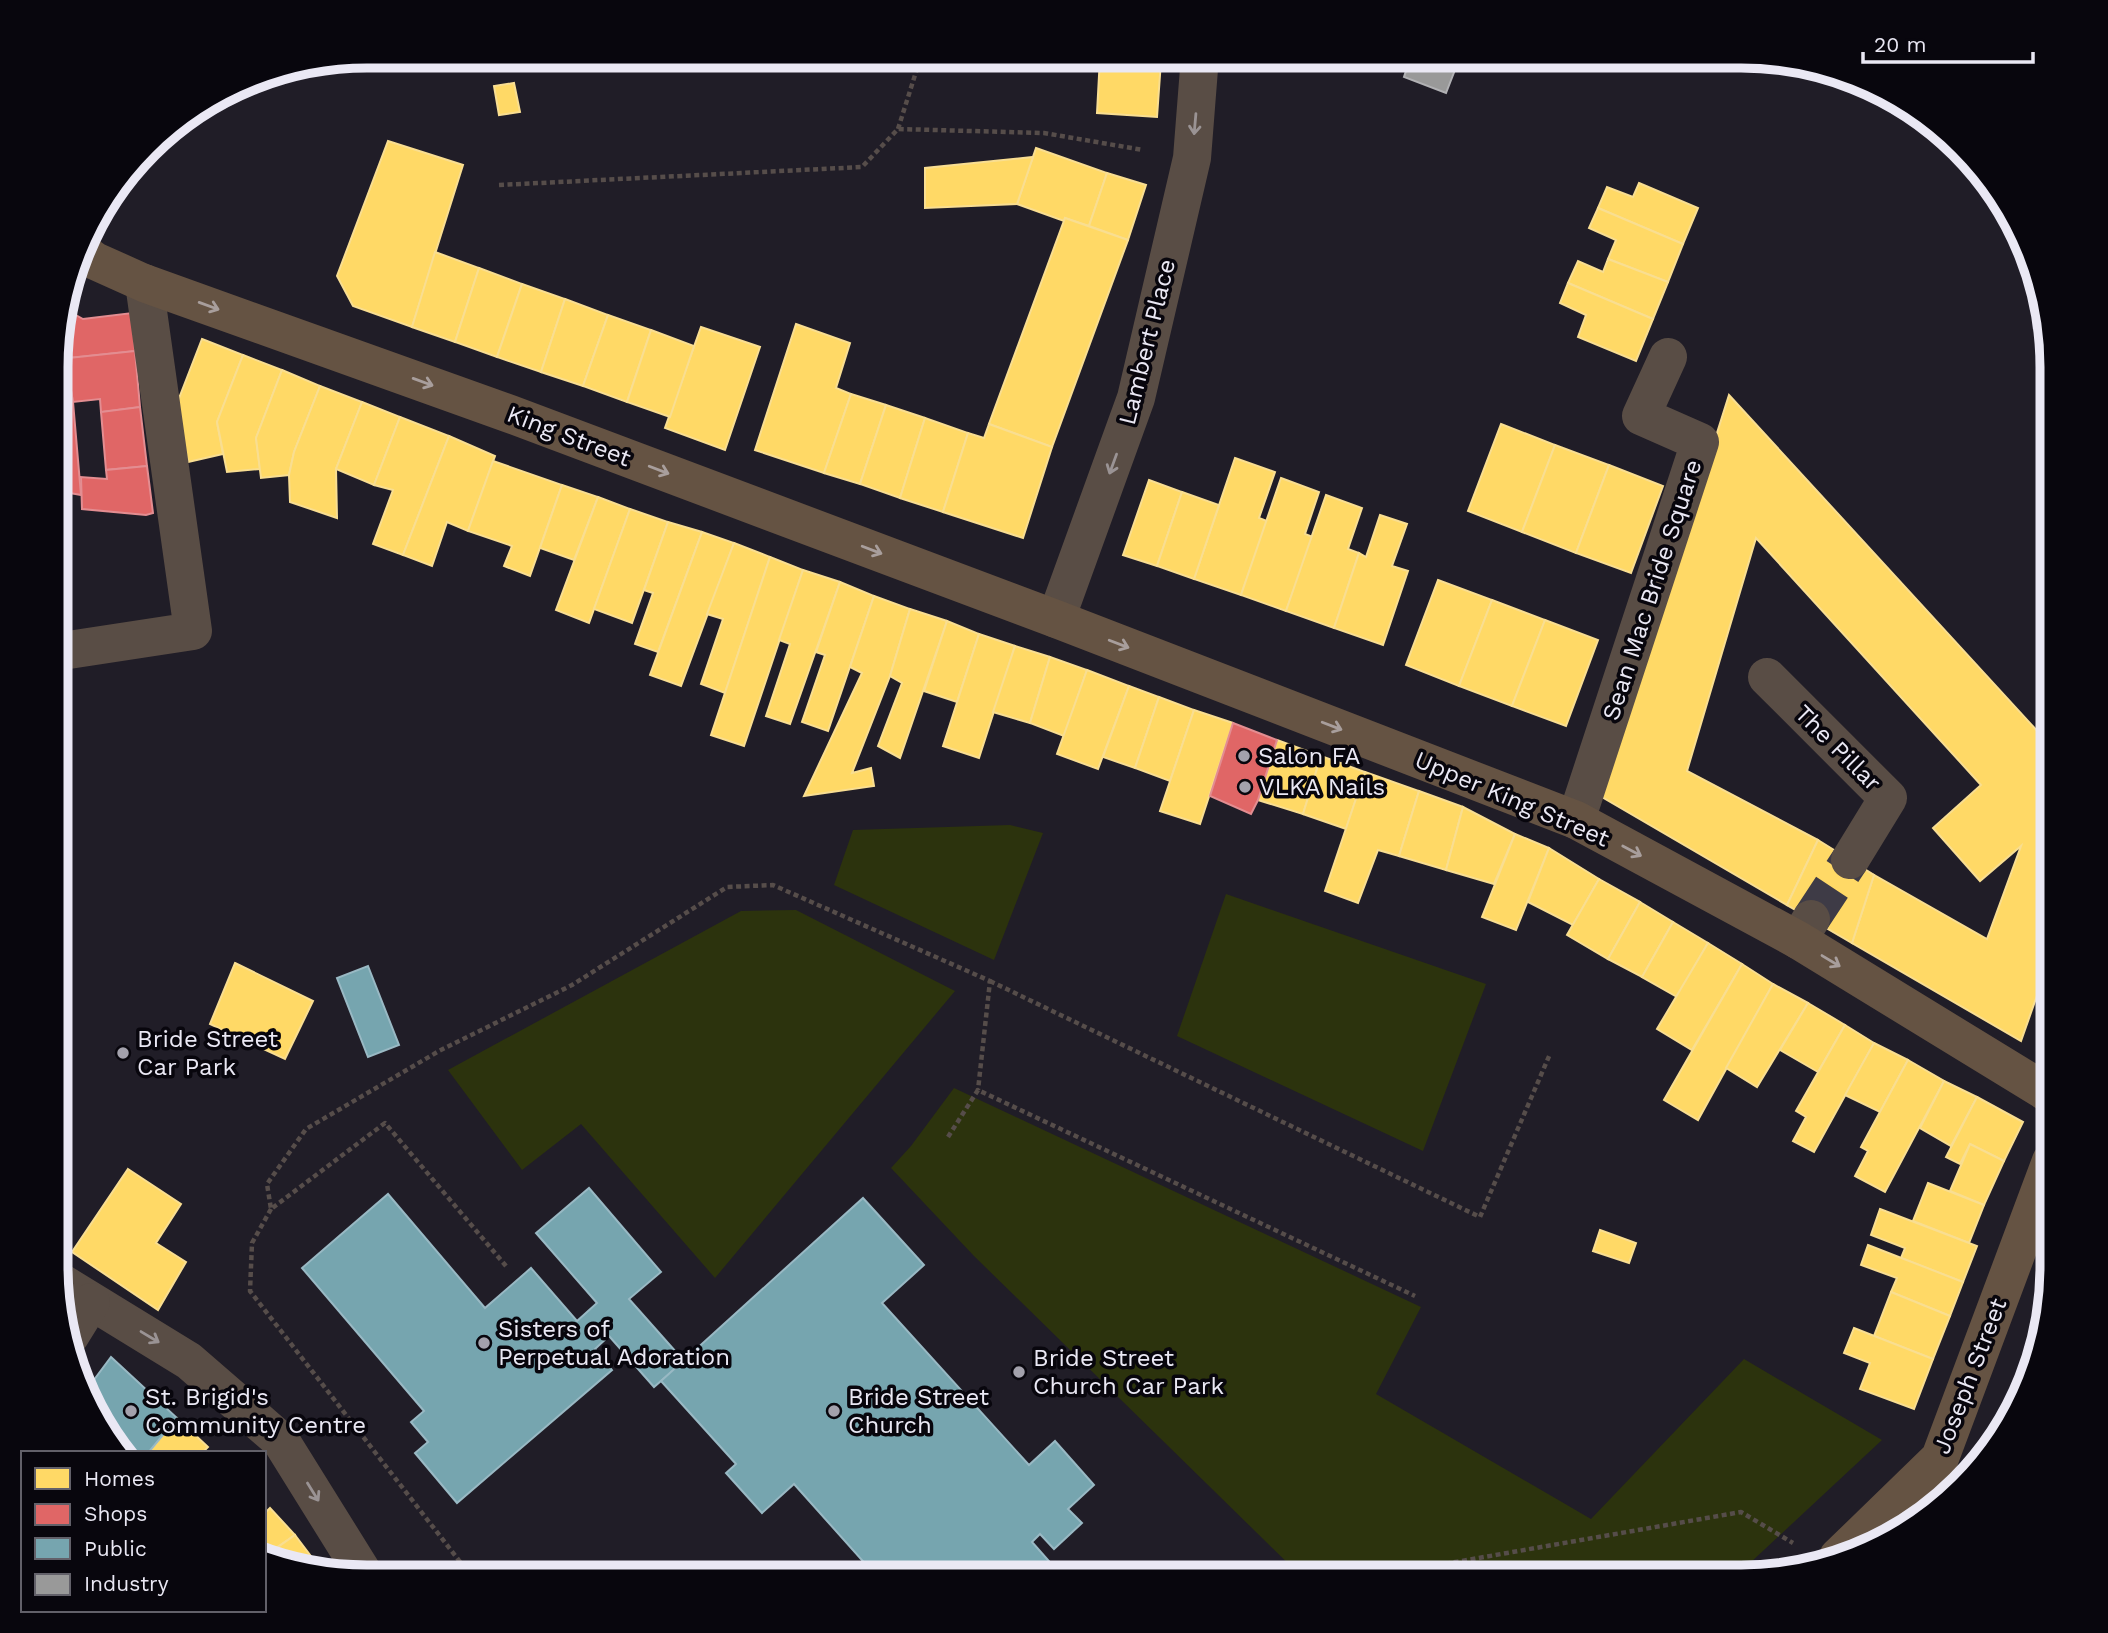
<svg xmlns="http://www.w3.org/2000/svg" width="2108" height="1633" font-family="'Work Sans',sans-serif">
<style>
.green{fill:#2c330d}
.homes{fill:#ffd966;stroke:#f9de91;stroke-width:2}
.shops{fill:#e06666;stroke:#e38d91;stroke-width:2}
.public{fill:#76a5af;stroke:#99b9c4;stroke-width:2}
.industry{fill:#999;stroke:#b1b1b4;stroke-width:2}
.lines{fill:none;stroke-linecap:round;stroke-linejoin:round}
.minor-tunnel{stroke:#3e3b46;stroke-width:38;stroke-dasharray:38 19;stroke-linecap:butt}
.path{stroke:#564d4a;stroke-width:4.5;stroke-dasharray:5 3.5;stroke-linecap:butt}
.minor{stroke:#594d45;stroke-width:38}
.major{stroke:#655343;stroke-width:38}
.oneway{stroke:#9a9394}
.oneway2{stroke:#a89e9c}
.poi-dot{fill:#a3a1ac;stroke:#08060d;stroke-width:2.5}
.labels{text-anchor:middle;stroke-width:7;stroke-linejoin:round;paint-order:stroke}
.street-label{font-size:24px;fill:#eae8f4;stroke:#08060d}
.poi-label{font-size:24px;fill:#eae8f4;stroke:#08060d;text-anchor:start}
.rim{fill:none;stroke:#eae8f4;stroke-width:9}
</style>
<rect width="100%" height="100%" fill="#201d27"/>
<g class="green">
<path d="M1010,825l33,8 -49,127 -160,-75 19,-55z"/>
<path d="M1226,894l260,90 -63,167 -246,-115z"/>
<path d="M796,910l159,81 -240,287 -134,-154 -59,46 -74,-100 293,-159z"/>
<path d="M954,1088l467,219 -45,87 215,125 153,-160 138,81 -147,137h-433l-328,-321 -83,-88 20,-22z"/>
</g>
<g class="homes">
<path d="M1100,57l61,4 -4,56 -60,-4z"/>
<path d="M514,83l6,29 -21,3 -5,-29z"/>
<path d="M388,141l75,24 -51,162 -59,-21 -16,-30z"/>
<path d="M1036,148l71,25 -18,53 -24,-8 -1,3 -47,-17z"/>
<path d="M1033,157l-16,47 -92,4v-40z"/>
<path d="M1107,173l39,12 -18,55 -39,-14z"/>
<path d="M1639,183l59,25 -15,36 -85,-36 9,-21 26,10z"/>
<path d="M1598,208l85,36 -15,38 -60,-23 8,-19 -27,-12z"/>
<path d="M1065,218l63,22 -76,207 -63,-23z"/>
<path d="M435,252l44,16 -24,74 -43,-15z"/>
<path d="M1608,259l60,23 -15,37 -85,-36 10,-22 25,11z"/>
<path d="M479,268l43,16 -25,73 -42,-15z"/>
<path d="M1568,283l85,36 -17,42 -58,-24 8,-22 -26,-12z"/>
<path d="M522,284l43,15 -24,73 -44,-15z"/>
<path d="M565,299l43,16 -25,71 -42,-14z"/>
<path d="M608,315l43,15 -24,72 -44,-16z"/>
<path d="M796,324l54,19 -14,45 15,6 -27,79 -69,-23z"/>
<path d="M701,327l59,20 -35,103 -60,-22z"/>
<path d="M651,330l43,16 -24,71 -43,-15z"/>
<path d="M202,339l41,16 -26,67 6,32 -35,8 -12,-56z"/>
<path d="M243,355l39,15 -26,68 4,31 -33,3 -10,-50z"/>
<path d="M282,370l38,16 -26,66 -5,23 -28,3 -5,-40z"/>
<path d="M320,386l42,16 -26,67 1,49 -47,-16 -1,-27 5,-23z"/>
<path d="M851,394l35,11 -26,79 -36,-11z"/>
<path d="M1729,395l323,352v206l-31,88 -169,-98 22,-68 113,64 34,-93 -41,35 -47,-53 48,-43 -225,-247 -69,233 131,69 -31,65 -185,-108z"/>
<path d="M362,402l38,15 -26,68 -38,-16z"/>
<path d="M886,405l39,13 -25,80 -40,-14z"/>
<path d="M400,417l49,19 -46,119 -30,-11 20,-54 -19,-5z"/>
<path d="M925,418l43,15 -25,79 -43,-14z"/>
<path d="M989,424l63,23 -29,91 -80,-26 25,-79 16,5z"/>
<path d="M1501,424l54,21 -33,87 -54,-21z"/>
<path d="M449,436l46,20 -27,75 -21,-9 -15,44 -29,-11z"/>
<path d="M1555,445l54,20 -33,88 -54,-21z"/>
<path d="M1235,458l40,14 -16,46 8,3 -26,74 -47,-16z"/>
<path d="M493,461l69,24 -32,91 -26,-10 8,-20 -44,-15z"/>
<path d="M1609,465l54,21 -32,87 -55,-20z"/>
<path d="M1281,478l38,14 -14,42 8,3 -27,74 -45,-16z"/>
<path d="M1149,480l33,12 -25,74 -34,-11z"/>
<path d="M562,485l36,12 -24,63 -34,-12z"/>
<path d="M1182,492l37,13 -25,74 -37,-13z"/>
<path d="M1326,495l36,13 -14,41 11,4 -25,75 -48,-17z"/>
<path d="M598,497l32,12 -41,114 -33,-13z"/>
<path d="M630,509l38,13 -36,101 -38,-14z"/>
<path d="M1380,515l27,9 -15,42 16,5 -25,74 -49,-17 25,-75 7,4z"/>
<path d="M668,522l34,10 -44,120 -23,-8 18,-51 -9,-3z"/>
<path d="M702,532l32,11 -53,143 -31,-11z"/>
<path d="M734,543l36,14 -45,136 -24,-9 22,-65 -16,-5z"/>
<path d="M770,557l33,13 -59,176 -33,-11z"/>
<path d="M803,570l37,12 -50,142 -24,-8 24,-72 -11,-4z"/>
<path d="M1438,580l54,20 -33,86 -53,-21z"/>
<path d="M840,582l34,14 -46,135 -26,-9 23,-67 -9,-3z"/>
<path d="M874,596l36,13 -20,67 -38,97 19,-5 3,18 -70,10 58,-123 -12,-6z"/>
<path d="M1492,600l53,20 -33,86 -53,-20z"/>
<path d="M910,609l37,12 -47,137 -22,-12 24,-63 -12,-7z"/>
<path d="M1545,620l53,20 -32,86 -54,-20z"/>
<path d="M947,621l32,13 -22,68 -33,-11z"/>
<path d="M979,634l36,12 -36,112 -36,-12z"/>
<path d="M1015,646l35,11 -20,66 -37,-11z"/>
<path d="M1050,657l37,13 -23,66 -34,-13z"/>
<path d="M1087,670l42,16 -31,83 -41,-15z"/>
<path d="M1129,686l30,11 -24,71 -32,-11z"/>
<path d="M1159,697l35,13 -24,71 -35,-13z"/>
<path d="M1194,710l39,13 -33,101 -40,-13z"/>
<path d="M1277,740l44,16 -18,58 -45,-14z"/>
<path d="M1321,756l44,16 -19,57 -43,-15z"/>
<path d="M1365,772l54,19 -20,65 -21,-6 -20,53 -33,-12z"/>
<path d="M1419,791l44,16 -17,63 -47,-14z"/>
<path d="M1463,807l52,27 -21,50 -48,-14z"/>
<path d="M1515,834l34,14 -33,82 -34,-13z"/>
<path d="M1818,840l56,35 -22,68 -65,-38z"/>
<path d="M1549,848l50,31 -26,46 -45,-23z"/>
<path d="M1599,879l41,23 -32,57 -41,-24z"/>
<path d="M1640,902l33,20 -31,55 -34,-18z"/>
<path d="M1673,922l35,21 -31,54 -35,-20z"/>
<path d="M1708,943l34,21 -50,86 -35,-21z"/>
<path d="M235,963l78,38 -28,58 -75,-35z"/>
<path d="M1742,964l31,20 -75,136 -34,-20z"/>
<path d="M1773,984l35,19 -51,84 -31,-19z"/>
<path d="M1808,1003l37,22 -27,47 -38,-22z"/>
<path d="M1845,1025l29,18 -60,109 -21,-11 13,-24 -10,-6z"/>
<path d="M1874,1043l34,17 -28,52 -35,-17z"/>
<path d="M1908,1060l36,21 -59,111 -30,-16 13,-25 -7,-4z"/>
<path d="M1944,1081l33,16 -26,49 -31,-18z"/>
<path d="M1977,1097l46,25 -19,39 -34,-17 -10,20 -14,-7z"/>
<path d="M1970,1144l34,17 -20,44 -34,-14z"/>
<path d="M128,1169l53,35 -25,39 30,19 -28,48 -86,-58z"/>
<path d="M1928,1183l56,22 -15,38 -56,-22z"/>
<path d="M1880,1209l97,37 -14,36 -62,-24 4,-10 -34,-13z"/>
<path d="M1600,1230l36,13 -7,20 -36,-12z"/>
<path d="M1868,1245l95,37 -13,34 -59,-24 6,-14 -36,-13z"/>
<path d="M1891,1292l59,24 -17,43 -59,-23z"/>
<path d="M1854,1328l79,31 -19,50 -54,-20 10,-26 -26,-10z"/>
<path d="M177,1418l31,29 -6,6h-54z"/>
<path d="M270,1508l25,27 -31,21v-42z"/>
<path d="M295,1535l18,24 -4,4 -5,3 -40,-9z"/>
</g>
<g class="shops">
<path d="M65,309l18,10 49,-6 3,38 -76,8v-33z"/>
<path d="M135,351l5,56 -39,5 -1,-13 -27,3 -4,-23 -10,-20z"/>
<path d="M59,377l10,2 4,23 8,93 -23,-4z"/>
<path d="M140,407l7,59 -41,4 -5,-58z"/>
<path d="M147,466l6,47 -7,2 -64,-6 -1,-32 26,2 -1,-9z"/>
<path d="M1233,723l44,17 -19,60 -7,14 -41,-18z"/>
</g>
<g class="public">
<path d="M368,966l31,79 -31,12 -31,-79z"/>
<path d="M589,1188l72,84 -32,27 55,62 -30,26 -45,-51 -14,13 17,21 -155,133 -42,-50 13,-11 -17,-20 13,-11 -122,-143 86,-74 97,114 46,-40 46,53 20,-18 -61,-70z"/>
<path d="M863,1198l61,67 -42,38 147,162 26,-24 39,44 -26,24 14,14 -28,26 -14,-15 -8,8 31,35h-186l-83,-93 -32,29 -36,-40 10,-9 -75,-83z"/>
<path d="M111,1357l66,61 -29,35h-22l-38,-50 -3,-11z"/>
</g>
<path class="industry" d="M1411,56l49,1 -14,36 -42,-16z"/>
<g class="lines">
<path class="minor-tunnel" d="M1811,919l39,-59"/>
<g class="path">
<path d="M898,129l23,-73"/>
<path d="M499,185l363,-18 36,-38 146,4 99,17"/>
<path d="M990,981l490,236 70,-163"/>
<path d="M948,1137l30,-47 437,206"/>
<path d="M271,1209l-19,34 -2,48 221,285"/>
<path d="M506,1266l-121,-143 -114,86 -4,-25 39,-55 133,-78 133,-66 155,-98 46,-2 217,96 -12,109"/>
<path d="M1370,1577l371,-65 52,31"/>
</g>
<g class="minor">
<path d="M1056,619l80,-221 56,-240 8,-102"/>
<path d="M58,650l4,1 131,-20 -49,-348"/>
<path d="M1767,677l121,121 -38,62"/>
<path d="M1576,820l124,-378 -59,-26 27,-59"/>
<path d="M1798,940l13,-21"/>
<path d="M57,1280l132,81 92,80 84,135"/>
<path d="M70,1336l21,-34"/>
</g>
<g class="major">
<path d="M84,253l11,8 49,22 366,131 546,205 520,201 222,120 253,155"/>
<path d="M1838,1557l102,-99 111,-297"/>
</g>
</g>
<defs><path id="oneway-shaft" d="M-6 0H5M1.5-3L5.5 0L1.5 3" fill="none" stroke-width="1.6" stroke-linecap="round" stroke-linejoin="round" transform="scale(1.75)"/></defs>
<g class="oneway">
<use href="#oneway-shaft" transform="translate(1195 124) rotate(95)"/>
<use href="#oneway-shaft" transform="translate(1113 464) rotate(110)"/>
<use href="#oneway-shaft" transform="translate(150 1337) rotate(31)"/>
<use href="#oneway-shaft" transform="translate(313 1492) rotate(58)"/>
</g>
<g class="oneway2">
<use href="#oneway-shaft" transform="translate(209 306) rotate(20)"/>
<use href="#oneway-shaft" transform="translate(423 382) rotate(20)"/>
<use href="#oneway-shaft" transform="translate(659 470) rotate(21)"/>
<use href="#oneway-shaft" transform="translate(872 550) rotate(21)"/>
<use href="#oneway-shaft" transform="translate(1119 644) rotate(21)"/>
<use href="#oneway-shaft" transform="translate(1332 726) rotate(21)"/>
<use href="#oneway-shaft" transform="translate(1632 851) rotate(28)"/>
<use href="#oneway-shaft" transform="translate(1831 961) rotate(31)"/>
</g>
<g class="poi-dot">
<circle cx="1244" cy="756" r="7"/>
<circle cx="1245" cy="787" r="7"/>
<circle cx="123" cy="1053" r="7"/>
<circle cx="484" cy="1343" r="7"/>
<circle cx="1019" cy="1372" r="7"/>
<circle cx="131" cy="1411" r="7"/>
<circle cx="834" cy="1411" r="7"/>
</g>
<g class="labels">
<g class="street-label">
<text transform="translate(1147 342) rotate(-76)" y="8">Lambert Place</text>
<text transform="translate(569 436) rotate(21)" y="8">King Street</text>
<text transform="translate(1652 590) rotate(-72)" y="8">Sean Mac Bride Square</text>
<text transform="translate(1838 748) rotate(45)" y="8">The Pillar</text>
<text transform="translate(1512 799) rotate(23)" y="8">Upper King Street</text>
<text transform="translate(1970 1376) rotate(-69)" y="8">Joseph Street</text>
</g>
<g class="poi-label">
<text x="1258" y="764">Salon FA</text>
<text x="1259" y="795">VLKA Nails</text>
<text x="137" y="1047">Bride Street<tspan x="137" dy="28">Car Park</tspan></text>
<text x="498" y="1337">Sisters of<tspan x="498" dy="28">Perpetual Adoration</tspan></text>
<text x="1033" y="1366">Bride Street<tspan x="1033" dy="28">Church Car Park</tspan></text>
<text x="145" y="1405">St. Brigid's<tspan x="145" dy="28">Community Centre</tspan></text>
<text x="848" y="1405">Bride Street<tspan x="848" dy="28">Church</tspan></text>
</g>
</g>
<path d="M0 0H2108V1633H0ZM367 68H1741A299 299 0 0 1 2040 367V1266A299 299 0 0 1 1741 1565H367A299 299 0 0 1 68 1266V367A299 299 0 0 1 367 68Z" fill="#08060d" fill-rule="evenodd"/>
<path class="rim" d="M367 68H1741A299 299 0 0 1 2040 367V1266A299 299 0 0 1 1741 1565H367A299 299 0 0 1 68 1266V367A299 299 0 0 1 367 68Z"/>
<rect x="21" y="1451" width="245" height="161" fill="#08060d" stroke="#626069" stroke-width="2"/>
<rect x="35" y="1468" width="35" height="21" fill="#ffd966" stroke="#626069" stroke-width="2"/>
<text x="84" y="1486" font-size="21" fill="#eae8f4">Homes</text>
<rect x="35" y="1504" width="35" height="21" fill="#e06666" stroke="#626069" stroke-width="2"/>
<text x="84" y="1521" font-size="21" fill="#eae8f4">Shops</text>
<rect x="35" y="1538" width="35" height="21" fill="#76a5af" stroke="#626069" stroke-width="2"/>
<text x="84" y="1556" font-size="21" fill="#eae8f4">Public</text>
<rect x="35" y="1574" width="35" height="21" fill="#999999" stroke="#626069" stroke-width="2"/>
<text x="84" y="1591" font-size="21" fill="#eae8f4">Industry</text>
<path d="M1863 52v10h170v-10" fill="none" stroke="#eae8f4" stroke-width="3.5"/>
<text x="1874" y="52" font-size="21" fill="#eae8f4" stroke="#08060d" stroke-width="5" paint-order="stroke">20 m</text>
</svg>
